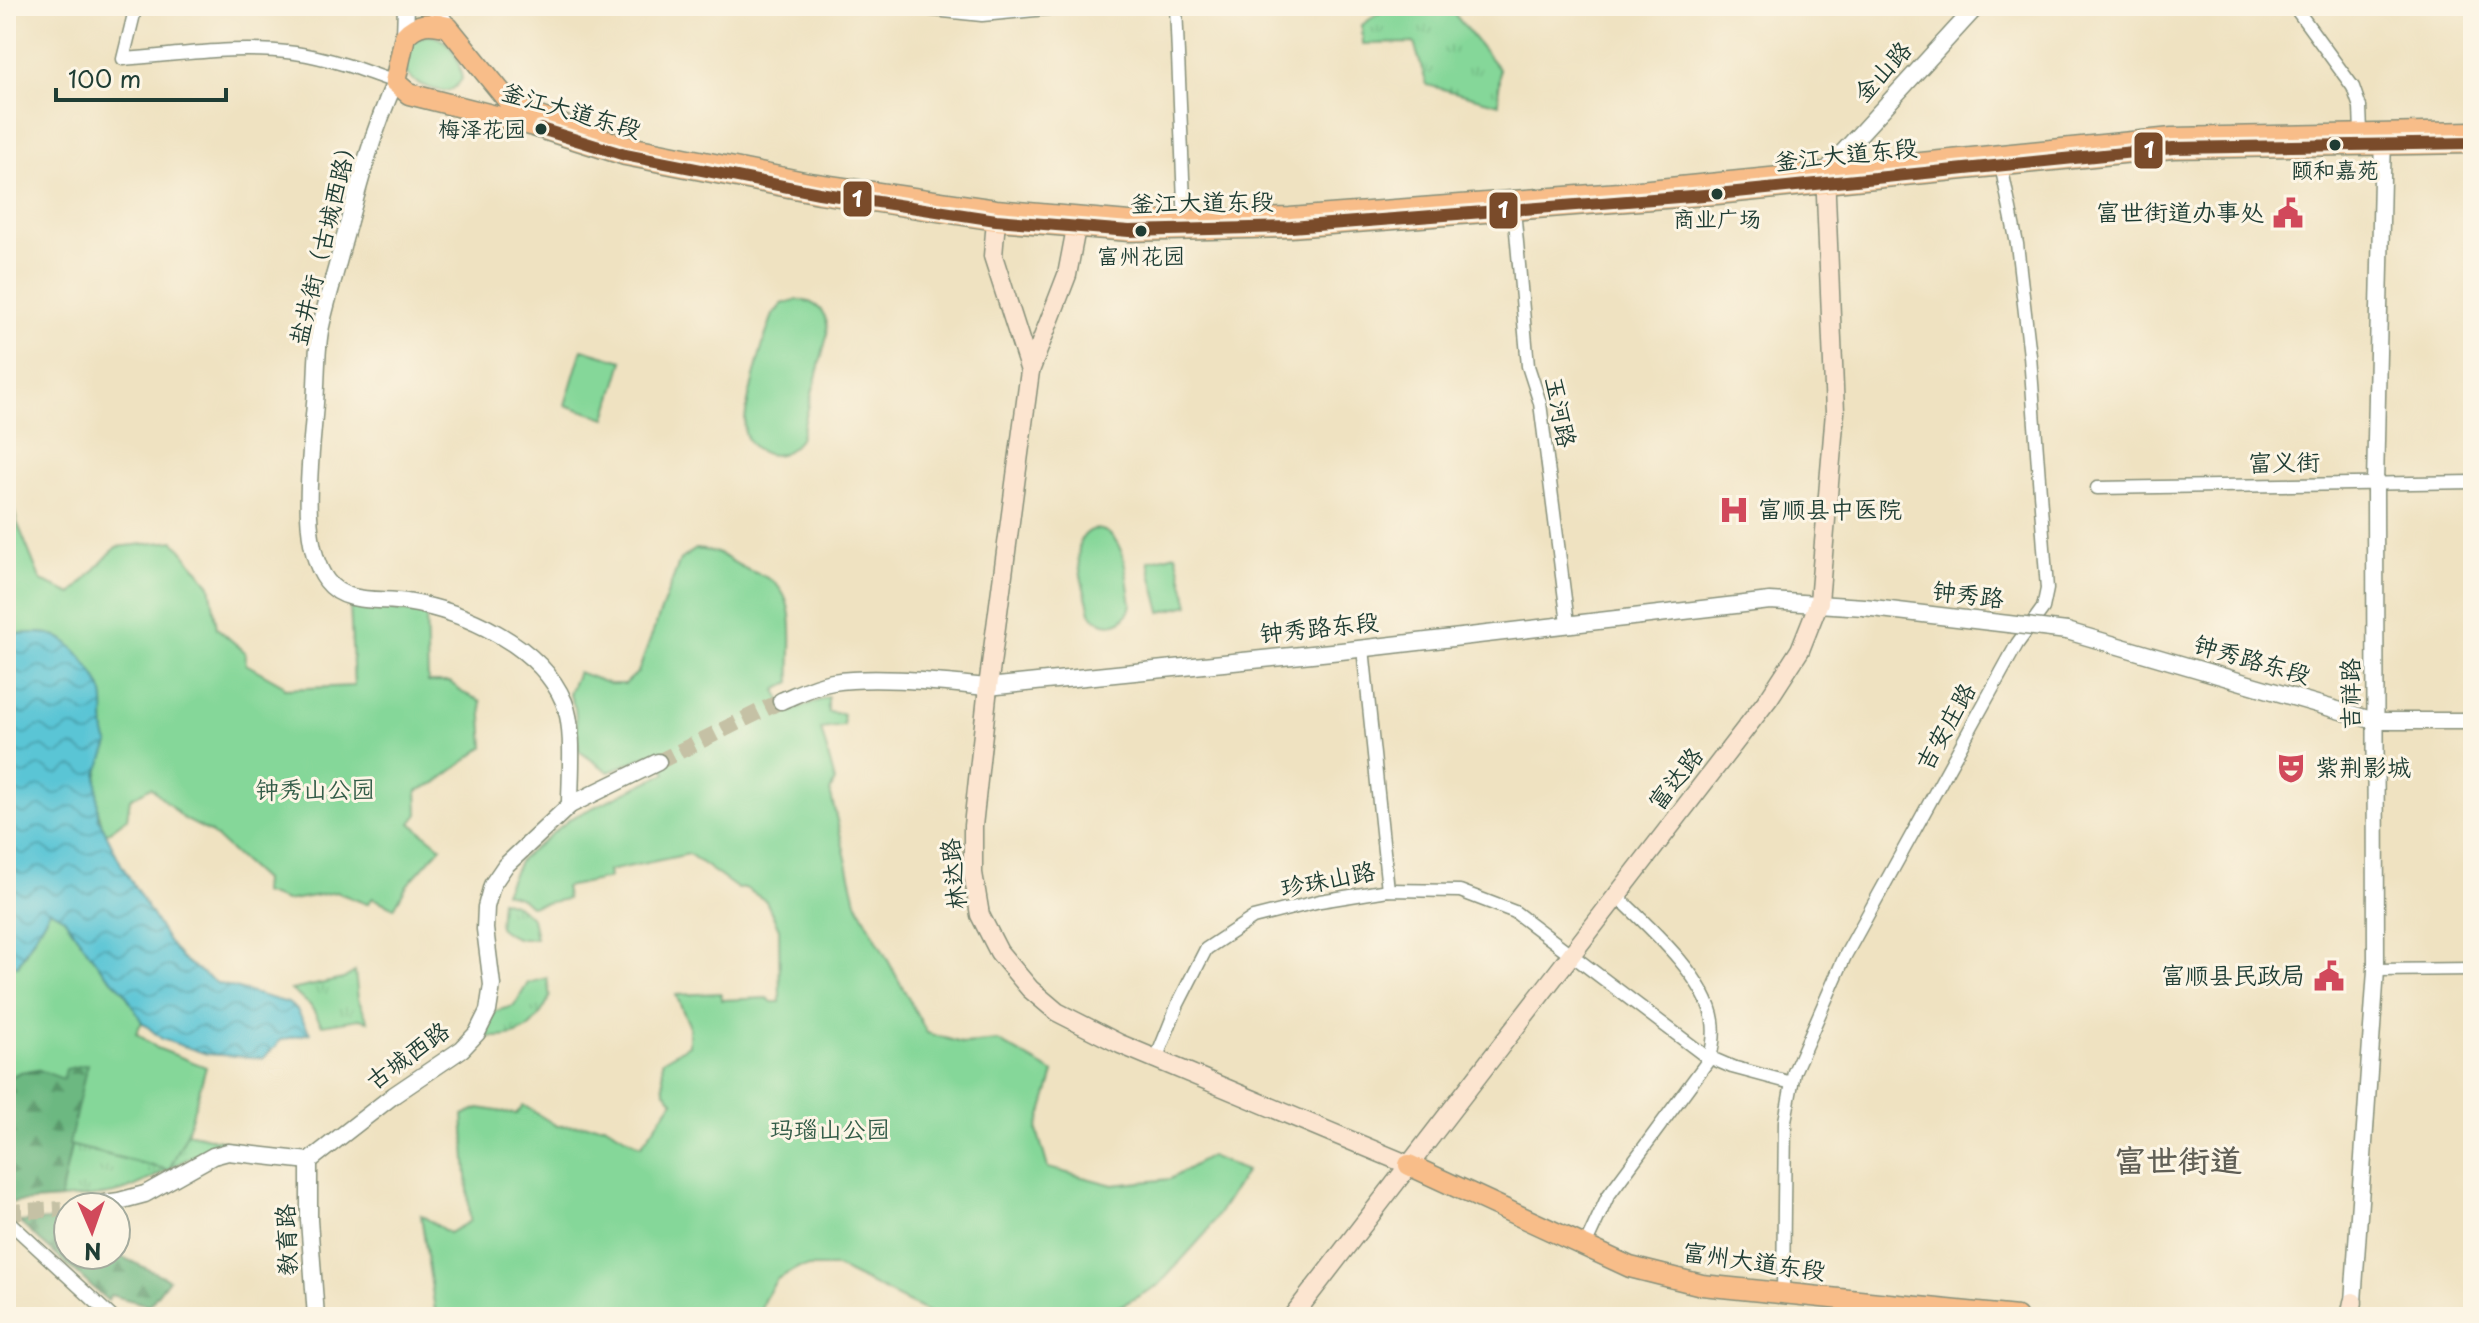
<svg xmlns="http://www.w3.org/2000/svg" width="2479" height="1323" font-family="'Playpen Sans','LXGW WenKai TC',sans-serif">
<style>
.grass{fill:url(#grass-tufts);stroke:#528a66;stroke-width:2}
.forest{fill:url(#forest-firs);stroke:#467a5a;stroke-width:2}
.park{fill:#85d799;stroke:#528a66;stroke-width:2}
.water{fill:url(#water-waves);stroke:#3c8184;stroke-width:2}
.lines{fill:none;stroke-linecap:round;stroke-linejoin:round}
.tertiary-tunnel{stroke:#c5c1a5;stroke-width:16;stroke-dasharray:16 8;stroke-linecap:butt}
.minor-casing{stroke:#87907a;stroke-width:15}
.tertiary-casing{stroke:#87907a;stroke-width:19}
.secondary-casing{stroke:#87907a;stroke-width:21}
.primary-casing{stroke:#87907a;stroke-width:23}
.minor{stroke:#fff;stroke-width:12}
.tertiary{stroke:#fff;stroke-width:16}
.secondary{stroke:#fce5d0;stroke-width:18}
.primary{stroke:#f8bd89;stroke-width:20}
.tertiary-bridge-casing{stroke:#87907a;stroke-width:19;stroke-linecap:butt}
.tertiary-bridge{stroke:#fff;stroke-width:16}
.bus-1-casing{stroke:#fcf5e5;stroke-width:18}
.bus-1{stroke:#7a4b2a;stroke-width:12}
.bus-dot{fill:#1f3d34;stroke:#fcf5e5;stroke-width:3}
.labels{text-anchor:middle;stroke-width:6;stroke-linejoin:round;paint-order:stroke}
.bus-label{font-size:22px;fill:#1f3d34;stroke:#fcf5e5}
.street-label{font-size:24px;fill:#1f3d34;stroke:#fcf5e5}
.poi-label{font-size:24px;fill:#1f3d34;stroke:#fcf5e5;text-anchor:end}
.park-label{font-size:24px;fill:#335c48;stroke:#fcf5e5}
.district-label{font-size:32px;font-weight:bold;fill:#605f56;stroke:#fcf5e5}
.line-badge{stroke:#fcf5e5;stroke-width:3}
.badge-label{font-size:22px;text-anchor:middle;font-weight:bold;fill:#fff}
</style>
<defs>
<pattern id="grass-tufts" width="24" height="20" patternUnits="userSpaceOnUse" patternTransform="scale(2)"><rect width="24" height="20" fill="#85d799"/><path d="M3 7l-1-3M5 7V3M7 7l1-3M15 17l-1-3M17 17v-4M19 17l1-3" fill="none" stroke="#72b984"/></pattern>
<pattern id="forest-firs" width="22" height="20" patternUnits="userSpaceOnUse" patternTransform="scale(2)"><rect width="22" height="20" fill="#6cb881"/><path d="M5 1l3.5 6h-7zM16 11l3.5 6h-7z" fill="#58976a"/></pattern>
<pattern id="water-waves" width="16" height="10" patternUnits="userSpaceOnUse" patternTransform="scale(2)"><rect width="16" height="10" fill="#5ac5d5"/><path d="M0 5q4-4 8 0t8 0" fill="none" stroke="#4aa1ae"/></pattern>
</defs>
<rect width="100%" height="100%" fill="#fcf5e5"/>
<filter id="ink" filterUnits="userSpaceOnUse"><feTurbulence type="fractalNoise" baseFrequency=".0125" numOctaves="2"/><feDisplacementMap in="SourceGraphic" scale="16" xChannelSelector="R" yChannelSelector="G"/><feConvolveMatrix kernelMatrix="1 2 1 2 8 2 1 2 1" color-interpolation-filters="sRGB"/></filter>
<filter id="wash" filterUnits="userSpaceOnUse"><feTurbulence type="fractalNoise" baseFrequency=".006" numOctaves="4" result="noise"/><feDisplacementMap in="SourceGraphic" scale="32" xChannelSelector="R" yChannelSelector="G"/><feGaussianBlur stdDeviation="1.8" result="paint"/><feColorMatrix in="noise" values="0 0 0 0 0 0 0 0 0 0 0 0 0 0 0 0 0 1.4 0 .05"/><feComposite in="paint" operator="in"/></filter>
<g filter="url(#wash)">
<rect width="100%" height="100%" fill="#efe2c1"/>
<g class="grass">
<path d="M1389,6h59l51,63v35l-72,-19 -13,-42 -51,1 -1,-19z"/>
<path d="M501,900l15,5 16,13 4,20c-17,3 -24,0 -37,-11z"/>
<path d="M355,972l3,27 10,22 -9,-2 -37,6 -12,-20 -19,-15 52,-11z"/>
<path d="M547,978l3,19c-16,32 -30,44 -67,39l12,-25 19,-5 14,-23z"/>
<path d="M187,1133l51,11c-44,2 -75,34 -116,47 -19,6 -42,6 -62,8l9,-54 99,25z"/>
</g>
<g class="forest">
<path d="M83,1064h5l-28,135 -54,4v-124l14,-7 46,-3z"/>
<path d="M62,1219l-4,8 10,5v23l48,-1 53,25 -20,26 -39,-10 -2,6 -89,-79z"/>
</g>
<g class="park">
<path d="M426,35c25,1 33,23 36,44 -4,6 -8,11 -15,12 -14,0 -42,-9 -42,-25 0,-8 5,-18 8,-25z"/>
<path d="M796,300c22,0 34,15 31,36l-27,103c-8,11 -19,18 -33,15 -10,-3 -19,-11 -22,-21 -4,-17 20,-99 28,-118l9,-11z"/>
<path d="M582,349l41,12 -17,57 -41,-13z"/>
<path d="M6,491h3l8,31 24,59 31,13 44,-47 58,-6 36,44 7,43 28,24 1,12 37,21 1,4 70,-3 -4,-81 76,9 2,68h22l13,11 18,8 3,46 -48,36 -19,8 1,23 -7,9 30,24 -34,38 -13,23 -21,-10 -6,6 -31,-12 -50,9 -24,-8 1,-13 -53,-48 -26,-13 -33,-32 -21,12 -3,19 -21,16c-14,-30 -13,-61 3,-90l-4,-7 -2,-43 -20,-35 -26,-23 -51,-3z"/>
<path d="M1095,529c32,1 31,50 36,75 -4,23 -29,26 -41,8 -5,-24 -26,-75 5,-83z"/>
<path d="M696,549c24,2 26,7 46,18 10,5 21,8 29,13 30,21 17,71 20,102l-15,8 11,23 41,-16v15l15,2 1,12 -23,3 14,52 -5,10 26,110 71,132 38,11 33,-3 56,32 -17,57 11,38 65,17 57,-6 40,-23 36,15 -40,62 -47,52 -44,24 -78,8h-99l-101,-50h-38l-22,12 -13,21 -5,17h-323l-15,-102 28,18 21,-12 -7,-106 16,-7 37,6 7,-9 34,21 47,-1 37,21 32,-45 -9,-11 -2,-29 27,-16v-20l-13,-30 45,-2 1,7 45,-2 5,4h8l-1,-73 -13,-28 -21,-13 -7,1 -49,-35 -81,17 1,7 -44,9 2,12 -37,7 -9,-8 -17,-6 16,-32 51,-42 95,-45 -9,-22 -48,21 -30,-21 -4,-43 -6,-15 9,-21 32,12h15l13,-12 42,-112z"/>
<path d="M1176,554l13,51 -28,7 -13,-51z"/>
<path d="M50,910l14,8 38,52 22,21 18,31 -6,11 21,15 49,19 -19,66 -18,37 -100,-25 18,-81 -21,5 -3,10 -26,-10 -17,3 -14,7v-118l12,5z"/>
</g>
<path class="water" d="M6,633c16,2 35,-3 50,3 18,7 42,40 47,58 4,17 -3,35 6,50l-12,30 1,43 23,47 46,76 15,19 35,24 71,20 9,7 13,23 -29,7 -17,18 -57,-4 -45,-15 -20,-17 -18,-31 -22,-21 -38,-52 -14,-8 -33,56 -11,-5v-89l4,-3 -4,-6z"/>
</g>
<g filter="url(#ink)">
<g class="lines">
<g class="tertiary-tunnel">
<path d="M658,762l123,-61"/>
<path d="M6,1212l56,-3"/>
</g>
<g class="minor-casing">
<g id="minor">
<path d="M136,6l-13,53c56,-4 116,-14 172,-6 35,5 67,17 100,29"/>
<path d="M1176,6l9,221"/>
<path d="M2294,6l59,81 7,20 1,25"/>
<path d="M1514,209l14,157 12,37 28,220"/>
<path d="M2097,488l376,-6"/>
<path d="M1363,648l25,242"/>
<path d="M2376,970l97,-1"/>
<path d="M1156,1059l22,-55 28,-55 47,-31 67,-17 68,-11 72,1 55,21 189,143 28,12 60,16"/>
<path d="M6,1219l106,98"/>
<path d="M1585,1246l23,-50 102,-138c3,-12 5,-24 3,-37 -6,-43 -67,-97 -97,-126"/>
<path d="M1783,1294l2,-173 9,-49 51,-116 172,-312 26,-36 4,-19 -17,-233 -13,-112 -16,-79"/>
</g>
</g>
<g class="tertiary-casing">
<g id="tertiary">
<path d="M434,6l14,21"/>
<path d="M915,6l67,7 74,-7"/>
<path d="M405,36l1,-30"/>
<path d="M395,82c-23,51 -37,106 -52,161 -7,29 -17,58 -23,88 -4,23 -3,49 -5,72 -3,48 -18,139 12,178 18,24 53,17 79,21 58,9 134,43 158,100 11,26 6,74 6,103"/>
<path d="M1825,172l152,-166"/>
<path d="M2067,631l308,90h98"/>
<path d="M781,701c17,-7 34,-16 52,-19 43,-7 111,1 155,5l353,-36 429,-50 94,6"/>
<path d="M309,1161l85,-66 68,-46 15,-16 11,-22 4,-26 -7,-56 1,-22 6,-22 13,-19 65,-61 88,-43"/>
<path d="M309,1161v59l7,97"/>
<path d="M78,1207l41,-6 26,-7 68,-38 15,-4 81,9"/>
<path d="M2353,1302l23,-332 -1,-486 8,-350"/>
</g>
</g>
<g class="secondary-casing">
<g id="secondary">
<path d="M1078,218l-11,57 -37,96 -42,316 -15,139v47l7,42 19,37 31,37 27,23 63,32 289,121"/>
<path d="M996,220l-3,36 37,115"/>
<path d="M1292,1317l477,-619 31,-48 19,-48 16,-190 -10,-240"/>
<path d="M2350,1317l3,-15"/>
</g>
</g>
<g class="primary-casing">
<g id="primary">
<path d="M2473,132l-301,6 -553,55 -329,25 -161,4 -133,-12 -187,-27 -190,-38 -94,-33 -16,-10 -61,-75c-18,-5 -30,-5 -43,9l-10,46 14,12 115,29 101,32 194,38 177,27 133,11 162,-4 426,-33 456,-46 300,-5"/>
<path d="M1409,1165l221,102 72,18 315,32"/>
</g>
</g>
<use href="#minor" class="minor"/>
<use href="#tertiary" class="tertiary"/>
<use href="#secondary" class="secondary"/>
<use href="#primary" class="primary"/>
<g class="tertiary-bridge-casing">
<path id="tertiary-bridge" d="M1864,607l203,24"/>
</g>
<use href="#tertiary-bridge" class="tertiary-bridge"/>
<g class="bus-1-casing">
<path id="bus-1" d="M541,129l84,26 194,38 177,27 133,11 162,-4 426,-33 456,-46 300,-5"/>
</g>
<use href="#bus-1" class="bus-1"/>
</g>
</g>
<defs>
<g id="civic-bare" transform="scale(2.4)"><path d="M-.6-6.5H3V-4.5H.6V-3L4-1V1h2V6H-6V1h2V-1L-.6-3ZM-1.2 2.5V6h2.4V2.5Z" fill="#d1495b" stroke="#fcf5e5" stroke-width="2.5" paint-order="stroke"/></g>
<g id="hospital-bare" transform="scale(2.4)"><path d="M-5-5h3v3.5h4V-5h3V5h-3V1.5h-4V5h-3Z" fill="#d1495b" stroke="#fcf5e5" stroke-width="2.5" paint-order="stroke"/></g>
<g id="theatre-bare" transform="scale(2.4)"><path d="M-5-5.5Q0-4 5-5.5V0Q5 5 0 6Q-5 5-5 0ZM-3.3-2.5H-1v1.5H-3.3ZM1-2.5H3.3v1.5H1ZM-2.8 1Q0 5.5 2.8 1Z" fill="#d1495b" stroke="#fcf5e5" stroke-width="2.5" paint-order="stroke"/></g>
</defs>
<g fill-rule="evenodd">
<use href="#civic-bare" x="2288" y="213"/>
<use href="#hospital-bare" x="1734" y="510"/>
<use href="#theatre-bare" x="2291" y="768"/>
<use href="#civic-bare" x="2329" y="976"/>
</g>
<g class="bus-dot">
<circle cx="541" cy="129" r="7"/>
<circle cx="2335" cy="145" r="7"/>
<circle cx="1717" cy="194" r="7"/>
<circle cx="1141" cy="231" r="7"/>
</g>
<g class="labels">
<g class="bus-label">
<text x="526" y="137" text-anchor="end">梅泽花园</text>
<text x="2335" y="178">颐和嘉苑</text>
<text x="1717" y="227">商业广场</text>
<text x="1141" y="264">富州花园</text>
</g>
<g class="street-label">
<text transform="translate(1883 72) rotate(-48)" y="8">金山路</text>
<text transform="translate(571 111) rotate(16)" y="8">釜江大道东段</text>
<text transform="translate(1846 155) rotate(-6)" y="8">釜江大道东段</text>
<text transform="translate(1202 203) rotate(-1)" y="8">釜江大道东段</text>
<text transform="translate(324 240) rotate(-76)" y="8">盐井街（古城西路）</text>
<text transform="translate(1560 412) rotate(79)" y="8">玉河路</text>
<text transform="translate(2284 463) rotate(-1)" y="8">富义街</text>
<text transform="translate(1968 595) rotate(7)" y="8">钟秀路</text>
<text transform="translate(1319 628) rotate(-6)" y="8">钟秀路东段</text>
<text transform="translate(2252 660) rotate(16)" y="8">钟秀路东段</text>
<text transform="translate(2351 694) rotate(-90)" y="8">吉祥路</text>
<text transform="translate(1946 727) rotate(-61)" y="8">吉安庄路</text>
<text transform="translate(1676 779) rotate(-52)" y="8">富达路</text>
<text transform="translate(954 874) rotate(-96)" y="8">林达路</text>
<text transform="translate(1328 880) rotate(-11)" y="8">珍珠山路</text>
<text transform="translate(408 1056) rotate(-36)" y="8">古城西路</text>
<text transform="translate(287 1240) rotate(-92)" y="8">教育路</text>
<text transform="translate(1754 1262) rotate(8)" y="8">富州大道东段</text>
</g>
<g class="poi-label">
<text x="2264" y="221">富世街道办事处</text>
<text x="1758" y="518" text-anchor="start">富顺县中医院</text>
<text x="2315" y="776" text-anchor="start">紫荆影城</text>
<text x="2305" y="984">富顺县民政局</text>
</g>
<g class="park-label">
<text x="315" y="798">钟秀山公园</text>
<text x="830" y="1138">玛瑙山公园</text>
</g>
<g class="district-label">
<text x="2178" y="1172">富世街道</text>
</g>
</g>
<g class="line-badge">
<rect x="2133" y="131" width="31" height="39" rx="8" fill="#7a4b2a"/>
<rect x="842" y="180" width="31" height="38" rx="8" fill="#7a4b2a"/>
<rect x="1488" y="191" width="31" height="39" rx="8" fill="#7a4b2a"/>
</g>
<g class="badge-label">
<text x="2149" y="158">1</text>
<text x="857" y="207">1</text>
<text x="1503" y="218">1</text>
</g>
<rect width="2479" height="1323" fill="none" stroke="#fcf5e5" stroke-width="32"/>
<g transform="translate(92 1231) rotate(178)"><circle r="38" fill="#fcf5e5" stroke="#a4ab9e" stroke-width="2"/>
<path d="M0-6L14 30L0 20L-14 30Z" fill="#d1495b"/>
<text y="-12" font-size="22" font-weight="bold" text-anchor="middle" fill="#1f3d34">N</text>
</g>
<path d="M56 88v12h170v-12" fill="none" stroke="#1f3d34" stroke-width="4"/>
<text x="68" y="88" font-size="24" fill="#1f3d34" stroke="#fcf5e5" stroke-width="6" paint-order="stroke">100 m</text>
</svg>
